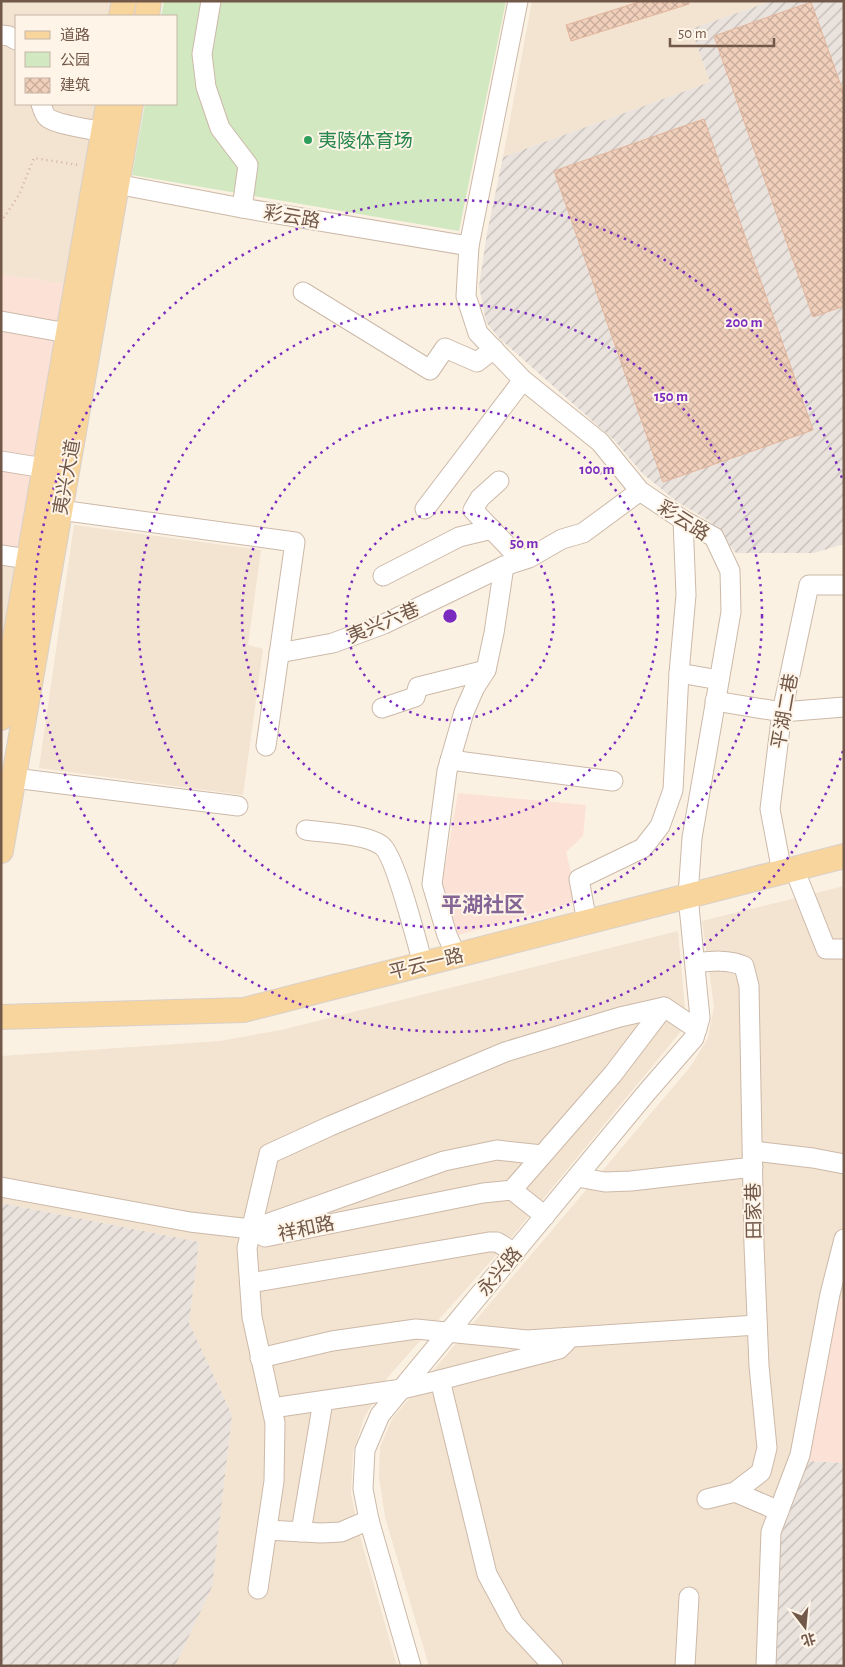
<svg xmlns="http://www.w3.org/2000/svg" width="845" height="1667" font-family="'Alegreya Sans','Noto Sans SC',sans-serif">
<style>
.residential{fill:#f3e3d1}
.commercial{fill:#fbe1d6}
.industrial{fill:url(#industrial-furrows)}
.green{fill:#d1e8c1}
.building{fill:url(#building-cross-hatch);stroke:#e2b69c}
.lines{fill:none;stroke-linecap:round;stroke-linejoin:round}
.minor-casing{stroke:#ccb9a9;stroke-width:21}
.major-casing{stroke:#d8d0cc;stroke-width:26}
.path{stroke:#d4b39e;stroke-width:2.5;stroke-dasharray:1 4;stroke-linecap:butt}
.minor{stroke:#fff;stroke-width:19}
.major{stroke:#f8d59c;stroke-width:24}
.ring{fill:none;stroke:#7b2cbf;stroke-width:2.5;stroke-dasharray:2.5 5}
.leisure-dot{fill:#2e9e5b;stroke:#fef5e8;stroke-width:2}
.labels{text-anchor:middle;stroke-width:4;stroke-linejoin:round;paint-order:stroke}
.leisure-label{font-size:19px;fill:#27864d;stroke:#fef5e8;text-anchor:start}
.street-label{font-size:19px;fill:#725849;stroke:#fef5e8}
.quarter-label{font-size:21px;font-weight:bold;fill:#856595;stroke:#fef5e8}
.centre{fill:#7b2cbf;stroke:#fef5e8;stroke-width:2.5}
.ring-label{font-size:15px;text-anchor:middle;font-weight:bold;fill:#7b2cbf;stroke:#fef5e8;stroke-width:4;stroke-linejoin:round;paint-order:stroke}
</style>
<defs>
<pattern id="industrial-furrows" width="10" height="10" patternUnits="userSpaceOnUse" patternTransform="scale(1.25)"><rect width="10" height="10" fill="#eae3dd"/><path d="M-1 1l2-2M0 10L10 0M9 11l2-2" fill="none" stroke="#c2bbb5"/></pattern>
<pattern id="building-cross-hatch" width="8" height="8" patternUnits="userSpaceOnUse" patternTransform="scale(1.25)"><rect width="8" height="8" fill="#f0cfbb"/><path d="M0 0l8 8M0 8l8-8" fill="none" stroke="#c7ab9a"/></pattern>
</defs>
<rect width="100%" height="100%" fill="#fbf1e2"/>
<g class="residential">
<path d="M1,1h112l-3,15h-94v88h81l-31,180 -65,-10z"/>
<path d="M532,1h240l-81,28 19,53 -207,75z"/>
<path d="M74,525l187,25 -13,95 15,4 -20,146 -204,-27z"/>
<path d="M1,563l16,3 -16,83z"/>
<path d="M844,886v413l-8,-1 -55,226 -5,142h-347l-44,-149 -6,-40 1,-30 12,-28 299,-353 17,-28 6,-32 -12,-85z"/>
<path d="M678,931l7,78 -3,21 -176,214 -118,133 -24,41 -11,34 -2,41 7,36 39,137h-222l37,-79 20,-172 -43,-92 10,-81 -198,-39v-147l219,-15 61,-11z"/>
</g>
<g class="commercial">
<path d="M1,274l65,10 -48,266 -17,-2z"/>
<path d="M458,793l128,12 -3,31 -17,16 12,49 -120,34 -16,-50z"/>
<path d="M836,1298l8,1v164l-37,-2z"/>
</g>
<g class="industrial">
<path d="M772,1h72v543l-30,9h-78l-25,-31 -35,-21 -33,-27 -29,-34 -115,-102 -13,-16 -7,-36 8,-53 16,-76 207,-75 -19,-53z"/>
<path d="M1,1203l198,39 -10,81 43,92 -20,172 -37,79h-174z"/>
<path d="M807,1461l37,2v203h-68l5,-142z"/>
</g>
<path class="green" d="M164,1h342l-47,230 -327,-56 13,-71h31v-88h-15z"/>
<g class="building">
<path d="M642,1h47v3l-118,37 -5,-16z"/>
<path d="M811,2l33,92v212l-31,11 -99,-281z"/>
<path d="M704,119l109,311 -150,52 -109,-311z"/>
</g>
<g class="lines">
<g class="minor-casing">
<g id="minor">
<path d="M211,1l-9,53 4,33 14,41 28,37 -6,43"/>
<path d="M1,35l8,1 7,4"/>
<path d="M41,104c2,5 3,11 7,14 10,7 42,11 55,14"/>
<path d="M116,184l126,24 227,38"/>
<path d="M303,292l127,78 15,-22 32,14 17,-13"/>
<path d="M1,321l66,12"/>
<path d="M1,461l43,7"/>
<path d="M499,481l-19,17 -7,12 48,50"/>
<path d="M425,509l98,-129"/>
<path d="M60,510l235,32 -29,204"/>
<path d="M1,555l27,4"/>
<path d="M383,576l76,-39 33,-8"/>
<path d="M279,653l54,-10 51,-19 120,-58 25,-8 33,-19 21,-6 57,-42"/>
<path d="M679,673l40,7"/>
<path d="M715,701l67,11 62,-5"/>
<path d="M382,708l33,-11 3,-10 68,-17"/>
<path d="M450,760l163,21"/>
<path d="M14,778l224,28"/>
<path d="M306,830c20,3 59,4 75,15 14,9 36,98 42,119"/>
<path d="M782,872l-12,-63 12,-97 27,-127h35"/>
<path d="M799,881l27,68h18"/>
<path d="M587,922l-8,-43 64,-31 17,-22 13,-36 6,-117 7,-78 -3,-75"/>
<path d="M456,955l-9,-20 -15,-51 15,-113 17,-59 11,-25 11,-17 8,-37 10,-67"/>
<path d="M695,963c17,-2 33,-4 49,3l5,20 5,259 5,121 8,82 -6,24 -26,20"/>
<path d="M753,1151l60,7 31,6"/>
<path d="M577,1177l28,5 26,-1 122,-14"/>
<path d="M1,1187l189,35 61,7 14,8 218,-44 29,-3 33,26"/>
<path d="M512,1190l101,-116 51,-67"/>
<path d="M252,1229l192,-68 53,-11 45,5"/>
<path d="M250,1283l239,-41h8l18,11"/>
<path d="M260,1358l72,-17 84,-12 111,11 230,-15"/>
<path d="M440,1380l119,-31 7,-7 1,-4"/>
<path d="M272,1408l130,-19 38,-9 47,194 27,50 39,42"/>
<path d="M707,1499l28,-7 44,19"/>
<path d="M267,1530l54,3 20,-1 28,-12"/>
<path d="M301,1532l22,-131"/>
<path d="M258,1589l16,-108 1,-58 -23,-106 -5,-69 22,-94 61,-28 175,-74 115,-35 44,-10 33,22"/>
<path d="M411,1666l-42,-146 -6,-31 2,-39 15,-35 267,-323 47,-54 6,-20 -12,-122 4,-58 39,-226 -1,-41 -16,-34 -31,-17 -43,-29 -40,-49 -77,-62 -45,-47 -12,-37 3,-50 49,-245"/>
<path d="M685,1666l4,-69"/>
<path d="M766,1666l5,-134 29,-77 30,-161 14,-55"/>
</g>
</g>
<g class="major-casing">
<g id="major">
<path d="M121,16l3,-15"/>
<path d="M147,16l2,-15"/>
<path d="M1,718l107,-614"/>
<path d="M1,851l130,-747"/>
<path d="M1,1017l243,-7 600,-154"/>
</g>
</g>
<path class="path" d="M1,222l18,-27 15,-37 44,7"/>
<use href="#minor" class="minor"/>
<use href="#major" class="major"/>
</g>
<g class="ring">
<circle cx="450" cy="616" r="104"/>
<circle cx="450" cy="616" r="208"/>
<circle cx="450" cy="616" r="312"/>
<path d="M843 751A416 416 0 1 1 843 481"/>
</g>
<circle class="leisure-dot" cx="308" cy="140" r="5"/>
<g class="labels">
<g class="leisure-label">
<text x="318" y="147">夷陵体育场</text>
</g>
<g class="street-label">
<text transform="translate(292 216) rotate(10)" y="7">彩云路</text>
<text transform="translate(66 477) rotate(-80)" y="7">夷兴大道</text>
<text transform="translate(684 520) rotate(33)" y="7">彩云路</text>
<text transform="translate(383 622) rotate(-23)" y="7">夷兴六巷</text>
<text transform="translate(784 711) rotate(-80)" y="7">平湖二巷</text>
<text transform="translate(426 963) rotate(-14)" y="7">平云一路</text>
<text transform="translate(753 1211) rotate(-91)" y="7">田家巷</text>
<text transform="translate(306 1228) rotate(-12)" y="7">祥和路</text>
<text transform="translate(499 1271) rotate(-50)" y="7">永兴路</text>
</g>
<g class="quarter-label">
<text x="483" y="912">平湖社区</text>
</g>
</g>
<circle cx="450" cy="616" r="8" class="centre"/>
<g class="ring-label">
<text x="744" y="327">200 m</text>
<text x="671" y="401">150 m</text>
<text x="597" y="474">100 m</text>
<text x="524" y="548">50 m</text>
</g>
<rect width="845" height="1667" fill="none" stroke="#725849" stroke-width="5"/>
<rect x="15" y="15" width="162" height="90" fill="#fef5e8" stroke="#c6b6a8"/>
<rect x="25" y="31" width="25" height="8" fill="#f8d59c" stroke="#c6b6a8"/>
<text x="60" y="40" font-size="15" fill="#725849">道路</text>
<rect x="25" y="52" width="25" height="15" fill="#d1e8c1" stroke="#c6b6a8"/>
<text x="60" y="65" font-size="15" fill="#725849">公园</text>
<rect x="25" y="78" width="25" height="15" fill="url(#building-cross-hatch)" stroke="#c6b6a8"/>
<text x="60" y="90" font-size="15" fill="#725849">建筑</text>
<g transform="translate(805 1627) rotate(164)" stroke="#fef5e8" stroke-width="4" paint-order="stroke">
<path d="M0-4L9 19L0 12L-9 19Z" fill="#725849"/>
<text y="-8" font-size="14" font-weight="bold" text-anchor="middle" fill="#725849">北</text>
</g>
<path d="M670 38v8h104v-8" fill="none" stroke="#725849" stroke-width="2.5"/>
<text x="678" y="38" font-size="15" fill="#725849" stroke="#fef5e8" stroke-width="4" paint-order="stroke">50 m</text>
</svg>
